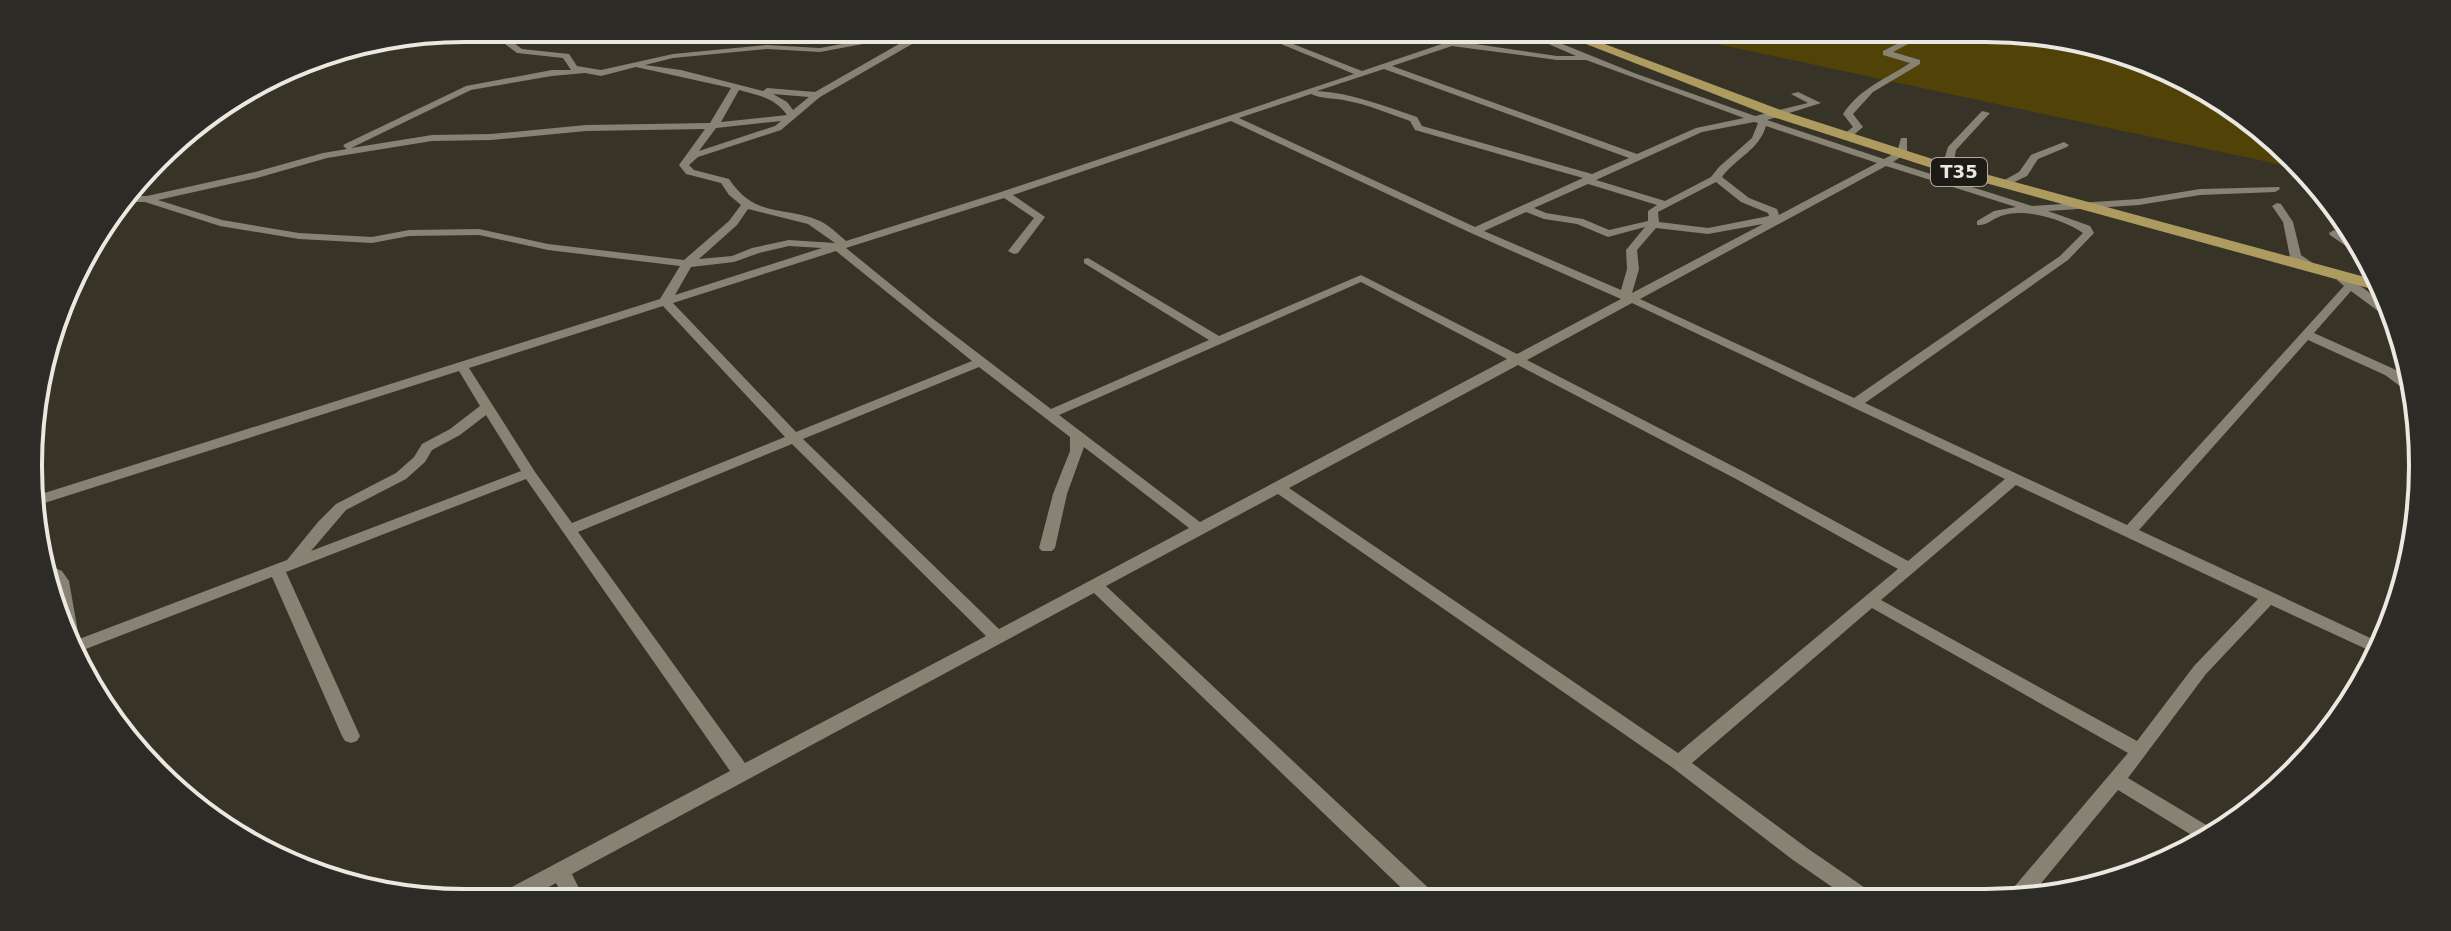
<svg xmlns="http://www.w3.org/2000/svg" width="2451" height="931" font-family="'DejaVu Sans',sans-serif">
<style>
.green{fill:#514207}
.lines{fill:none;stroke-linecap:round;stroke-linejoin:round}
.minor{fill:#878273;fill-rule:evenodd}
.trunk{fill:#ae9b60;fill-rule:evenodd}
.labels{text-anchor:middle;stroke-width:7;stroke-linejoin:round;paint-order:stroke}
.shield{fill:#1d1b15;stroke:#acaaa3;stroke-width:2}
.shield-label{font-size:18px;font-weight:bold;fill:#eae8e0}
.rim{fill:none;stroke:#eae8e0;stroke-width:4}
</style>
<rect width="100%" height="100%" fill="#373326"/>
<path class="green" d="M1642,28h343l114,15 153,76 44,49z"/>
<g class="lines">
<g class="minor">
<path d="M931,28h18l-129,24 -53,-3 -94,9 -28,7 36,5 82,21 4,-3 48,4 98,-56h6v4l-99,57 -39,33 -83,27 -9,8 5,5 35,9c27,40 53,26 91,42 10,5 18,13 26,20l155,-49 353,-118 -112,-46h11l27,10 39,-6 59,2 52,-6h26l-4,2 -74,8 -59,-2 -31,6 74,29 127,-43h12l-39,14 95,14h19l-64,-28h11l111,45 121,43 53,-13 -17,-9 7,-2 23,11 -54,17 117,39 13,-7 4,-14h6v15l-14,9 139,44 107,-7 61,-10 79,-2 1,2 -5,3 -75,3 -61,10 -91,6 42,15 4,7 -26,27 -203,143 262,122 217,-239 -7,-6 2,-2c15,-1 44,23 48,36h-5l-31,-23 -37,42 80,36 15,11 5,13 -6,-1 -23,-17 -77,-35 -169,190 242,113 -4,11 -106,-49 -65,69 -78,104 90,54 -15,10 -85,-52 -90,109h-22l3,-6 119,-140 -256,-145 -180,155 115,85 67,46 3,6h-26l-58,-40 -120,-92 -395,-274 -172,92 330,309 3,6h-24l-321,-308 -522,281 14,29h-20l-10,-20 -37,20h-29l3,-6 237,-126 -204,-292 -240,93 74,164 -3,5 -6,2 -6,-2 -3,-5 -70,-159 -194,75 -4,-11 213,-81 31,-38 18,-18 60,-31 18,-16 8,-13 28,-15 30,-23 -21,-35 -424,135v-10l625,-197 20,-33 -132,-16 -69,-15 -70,1 -37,7 -73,-4 -79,-13 -75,-24h-21l4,-6h19l108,-24 68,-19 24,-4 -4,-3 2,-2 121,-58 86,-16h19l-8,-12 -46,-5 -16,-12 -15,-5 -43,-4 17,-3 26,2 20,6 16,12 47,5 8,12 24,4 72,-16 94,-9 53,3zM1452,46l105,14h29l158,58 -48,10 -59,26 -245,-88zM636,67l95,21 -21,35 -124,2 -95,9 -59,1 -81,13 120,-58 81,-14 33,-3 16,3zM1384,69l245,89 -37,16 -170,-48 -5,-9c-33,-11 -65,-24 -100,-26zM739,90c19,5 36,8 48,25l-66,7zM773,94l36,3 -16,13 -6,-8zM1311,94c9,5 25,4 37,7 21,4 42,13 62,20l5,9 168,48 -108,49 -236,-109zM781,121l-6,5 -76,25 17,-23zM1231,121l240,112 150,66 -104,55 -156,-79 -142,61 -131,-78 -4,1v4l125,77 -158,69 -119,-91 -86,-70 158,-50 30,20 -26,33 6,3 4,-1 27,-36 -32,-22zM1754,122l4,1 -6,15 -33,29 -8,10 -46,24 -69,-21 106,-48zM1766,126l111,37 -98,52 -2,-6 -28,-11 -27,-21c14,-19 37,-27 44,-51zM705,129l-26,36 7,9 35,9 8,12 12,10 -12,16 -45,39 -136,-16 -69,-15 -70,1 -37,7 -73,-4 -77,-13 -64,-20 99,-22 70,-20 105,-17 59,-1 95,-9zM1886,166l130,41 -22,4 -17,10v4c10,1 15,-6 24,-9 22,-9 64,4 82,17l-23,23 -206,142 -214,-99zM1716,182l25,20 27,11 1,3 -61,12 -49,-6 -1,-10zM1588,184l69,21 -9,6v10l-39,9 -26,-11 -37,-6 -12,-5zM748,209l60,15 27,19 -46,-3 -37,8 -20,8 -33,3 38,-34zM1526,212l18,7 33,5 31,13 37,-10 -19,23 1,19 -6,21 -137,-59zM1763,224l-131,69 7,-24 -2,-19 19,-22 52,6zM789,246l33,2 -147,47 16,-28 43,-5 25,-9zM836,251l136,110 -176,71 -123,-129zM1361,282l146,77 -307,163 -141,-107zM1632,303l373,176 -97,82 -160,-87 -221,-114zM663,306l122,131 -213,86 -37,-51 -66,-104zM1518,365l220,115 160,89 -220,184 -389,-265zM979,367l91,70v14l-17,43 -14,54 3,3h10l3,-3 12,-54 17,-47 105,81 -190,101 -196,-190zM486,415l35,56 -210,80 35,-41 60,-31 19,-17 7,-12 28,-15zM792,444l194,192 -241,127 -167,-231zM2016,485l242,114 -64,67 -57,75 -256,-141z"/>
<path d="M1928,28h10l-45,24 27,8v4l-47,28 -20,22 10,13 -13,11h-6v-4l9,-7 -10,-13c17,-26 43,-35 67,-51l-27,-8v-4z"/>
<path d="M1982,111l8,2 -34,37 -2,11 -8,8h-6l-2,-2 6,-7 4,-13z"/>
<path d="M2064,142l5,3 -2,2 -29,12 -11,17 -21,10 -9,-2 22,-12 12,-17z"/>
<path d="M2277,203l4,1 12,18 8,33 16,11v4h-8l-19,-13 -7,-35 -11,-16z"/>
<path d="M2334,230l32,20 3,9 -6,-1 -33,-23 -1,-2z"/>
<path d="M44,563l18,8 7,10 9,51 -2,4 -4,1 -16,-38 -3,-18 -6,-5 -5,-12z"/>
</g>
<path class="trunk" d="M1545,28h17l221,83 165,53 428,116 3,11 -441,-121 -165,-53z"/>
</g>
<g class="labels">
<rect class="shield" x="1931" y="158" width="56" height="28" rx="6"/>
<g class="shield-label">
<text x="1959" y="178">T35</text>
</g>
</g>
<path d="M0 0H2451V931H0ZM465 42H1986A423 423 0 0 1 2409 465V466A423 423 0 0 1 1986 889H465A423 423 0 0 1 42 466V465A423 423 0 0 1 465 42Z" fill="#2d2b25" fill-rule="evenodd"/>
<path class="rim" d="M465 42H1986A423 423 0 0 1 2409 465V466A423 423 0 0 1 1986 889H465A423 423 0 0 1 42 466V465A423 423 0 0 1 465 42Z"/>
</svg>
